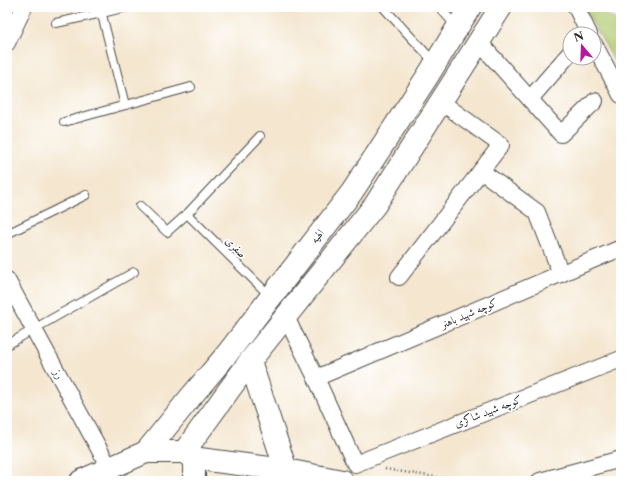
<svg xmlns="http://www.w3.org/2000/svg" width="628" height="488" font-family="'Libre Caslon Text',Amiri,serif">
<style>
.green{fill:#b1ca70;stroke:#6e7a4e}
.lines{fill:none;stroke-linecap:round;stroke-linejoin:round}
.service-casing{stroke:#494744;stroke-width:10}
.minor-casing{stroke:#494744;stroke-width:18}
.secondary-casing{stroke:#494744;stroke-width:24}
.trunk-casing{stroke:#494744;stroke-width:24}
.path{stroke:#494744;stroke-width:2.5;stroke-dasharray:1 3;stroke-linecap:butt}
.service{stroke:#fff;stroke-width:8}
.minor{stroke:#fff;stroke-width:16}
.secondary{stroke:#fff;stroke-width:22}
.trunk{stroke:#fff;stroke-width:22}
.labels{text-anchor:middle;stroke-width:3.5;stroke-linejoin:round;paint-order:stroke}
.street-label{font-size:11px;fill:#2b2b2b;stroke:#fff}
</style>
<rect width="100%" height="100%" fill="#fff"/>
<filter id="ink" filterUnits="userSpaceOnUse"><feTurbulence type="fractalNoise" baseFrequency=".025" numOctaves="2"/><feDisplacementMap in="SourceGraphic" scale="8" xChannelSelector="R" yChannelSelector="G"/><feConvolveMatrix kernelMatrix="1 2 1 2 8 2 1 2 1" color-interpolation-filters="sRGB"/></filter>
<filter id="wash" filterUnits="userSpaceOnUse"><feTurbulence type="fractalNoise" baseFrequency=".012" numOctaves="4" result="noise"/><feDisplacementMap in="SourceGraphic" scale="16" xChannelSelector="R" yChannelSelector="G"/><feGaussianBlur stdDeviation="0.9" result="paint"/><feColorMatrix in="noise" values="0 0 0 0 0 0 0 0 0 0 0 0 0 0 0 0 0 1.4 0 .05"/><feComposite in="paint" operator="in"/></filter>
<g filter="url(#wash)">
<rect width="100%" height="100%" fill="#f4e6cf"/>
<path class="green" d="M584,7h12l25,17v49z"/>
</g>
<g filter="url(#ink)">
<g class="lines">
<g class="service-casing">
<g id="service">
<path d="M100,7l25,98"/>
<path d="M383,7l51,55"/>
<path d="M439,7l17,19"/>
<path d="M56,23l46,-10 25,-6"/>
<path d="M64,122l127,-35"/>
<path d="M140,206l27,26 20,-18 73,-78"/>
<path d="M187,214l83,82"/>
<path d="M7,234l79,-39"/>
<path d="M7,345l27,-16 100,-57"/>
</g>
</g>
<g class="minor-casing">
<g id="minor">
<path d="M576,7l13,27"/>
<path d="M479,42l82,92 34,-33"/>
<path d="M7,43l17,-36"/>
<path d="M594,44l27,51"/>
<path d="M530,99l40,-46"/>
<path d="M481,171l56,41 24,62"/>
<path d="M399,277l102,-132 -60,-43"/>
<path d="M7,280l103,189"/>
<path d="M286,317l30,61 39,86 266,-105"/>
<path d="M316,378l305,-130"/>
<path d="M540,481l81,-22"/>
</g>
</g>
<g class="secondary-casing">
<g id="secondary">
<path d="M250,361l36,109"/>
<path d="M146,452l43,-53 38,-45 125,-162 75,-115 43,-70"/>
<path d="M184,452l66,-91 125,-156 126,-198"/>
</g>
</g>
<g class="trunk-casing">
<g id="trunk">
<path d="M192,458l94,12 56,11"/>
<path d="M81,481l65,-29h38l8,6 2,4v19"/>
</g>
</g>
<path class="path" d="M385,469l76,12"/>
<use href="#service" class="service"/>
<use href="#minor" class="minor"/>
<use href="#secondary" class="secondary"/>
<use href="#trunk" class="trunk"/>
</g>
</g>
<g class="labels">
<g class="street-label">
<text transform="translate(317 236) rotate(-52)" y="4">الهیه</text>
<text transform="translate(236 247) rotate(45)" y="4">صفری</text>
<text transform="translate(469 313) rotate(-23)" y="4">کوچه شهید باهنر</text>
<text transform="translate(59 374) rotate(61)" y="4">رز</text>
<text transform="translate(488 411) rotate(-21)" y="4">کوچه شهید شاکری</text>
</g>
</g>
<rect width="628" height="488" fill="none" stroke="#fff" stroke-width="24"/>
<g transform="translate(582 46) rotate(341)"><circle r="19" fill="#ffffff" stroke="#aaaaaa"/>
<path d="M0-3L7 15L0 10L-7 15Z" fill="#b5179e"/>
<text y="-6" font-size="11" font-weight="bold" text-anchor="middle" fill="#2b2b2b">N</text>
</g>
</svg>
